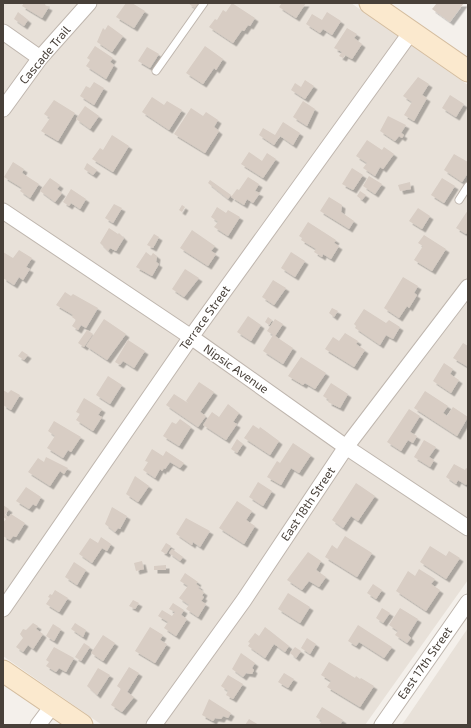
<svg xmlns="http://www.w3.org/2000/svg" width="471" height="728" font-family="'Exo 2',sans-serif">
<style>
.residential{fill:#e8e1d9}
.building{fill:#d8cdc4;filter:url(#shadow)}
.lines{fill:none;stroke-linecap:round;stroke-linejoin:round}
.service-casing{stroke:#bfb6ae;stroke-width:9}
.minor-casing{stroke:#bfb6ae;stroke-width:17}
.secondary-casing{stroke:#d4bd9f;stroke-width:23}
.service{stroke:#fff;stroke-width:7}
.minor{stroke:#fff;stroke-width:15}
.secondary{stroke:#fbe9ce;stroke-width:21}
.labels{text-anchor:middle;stroke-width:3;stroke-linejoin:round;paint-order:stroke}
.street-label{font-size:12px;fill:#484039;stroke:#fff}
</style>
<defs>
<filter id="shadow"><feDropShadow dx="3.5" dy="3.5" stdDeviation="0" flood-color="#0004"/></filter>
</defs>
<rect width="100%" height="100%" fill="#f4f0eb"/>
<g class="residential">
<path d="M3,3h348l117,82v495l-103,145h-263l-99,-69z"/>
<path d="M468,628v97h-67l3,-3z"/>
</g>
<g class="building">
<path d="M24,3h22l-1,2 4,2 -7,11 -20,-12z"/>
<path d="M126,3h6l13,8 -11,17 -18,-11z"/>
<path d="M188,3h12l-4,6z"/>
<path d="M232,3l23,15 -5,8 -2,-1 -4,6 -2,-1 -9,13 -24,-16 6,-8 2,1 6,-10 3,2z"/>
<path d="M282,3h24l-10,15 -17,-11z"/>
<path d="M437,3h27l-14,19 -18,-13z"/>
<path d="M18,12l10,8 -4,6 -10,-7z"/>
<path d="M327,12l14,9 -9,14 -9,-6 -3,4 -14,-9 6,-10 10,6z"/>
<path d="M108,25l15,11 -11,16 -15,-10 6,-14 2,2z"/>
<path d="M347,28l10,6 -3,4 8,6 -10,15 -7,-4 -2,3 -4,-2 3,-4 -8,-4z"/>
<path d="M95,46l18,12 -3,4 4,3 -8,14 -20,-13 4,-6 -3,-2z"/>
<path d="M205,46l18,13 -7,11 -2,-2 -11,16 -17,-11z"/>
<path d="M147,47l12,7 -9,14 -12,-7z"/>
<path d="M418,77l11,7 -7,11 5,3 -13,23 -10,-6 8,-13 -9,-6z"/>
<path d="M305,80l9,6 -9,13 -14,-9 4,-7 6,4z"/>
<path d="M94,82l10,6 -10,17 -14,-9 6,-10 4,2z"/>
<path d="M450,95l14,9 -8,13 -14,-9z"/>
<path d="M152,97l12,8 3,-4 15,9 -13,20 -27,-18z"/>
<path d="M54,100l21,13 -17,28 -17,-10 9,-13 -6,-4z"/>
<path d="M303,101l12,8 -8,17 -14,-9z"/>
<path d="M85,106l14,10 -9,13 -14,-10z"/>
<path d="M191,108l12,8 3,-4 12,8 -4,7 5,4 -14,22 -31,-19z"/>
<path d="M388,116l18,9 -5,8 3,2 -2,3 -3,-2 -4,5 -15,-10z"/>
<path d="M283,122l17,11 -7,12 -13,-9 -6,9 -15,-10 4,-7 12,7z"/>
<path d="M112,135l17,11 -16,26 -21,-13 8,-11 3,2z"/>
<path d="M367,140l15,10 2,-3 10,7 -11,15 -3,-2 -5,9 -12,-8 4,-5 -11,-7z"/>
<path d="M249,152l13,9 5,-8 9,6 -13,19 -22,-14z"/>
<path d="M454,154l14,8v11l-6,9 -18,-12z"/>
<path d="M13,162l11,7 -2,4 17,11 -9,14 -10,-7 2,-3 -18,-11z"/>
<path d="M87,163l10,7 -4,5 -9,-6z"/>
<path d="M352,168l11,7 -10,15 -11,-6z"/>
<path d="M369,176l13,8 -7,10 -12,-8z"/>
<path d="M248,177l11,7 -4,7 5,2 -7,10 -6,-4 -3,6 -13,-8 6,-8 2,1z"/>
<path d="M50,178l10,7 -3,4 5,4 -7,9 -15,-11z"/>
<path d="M442,178l13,8 -11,17 -13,-8z"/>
<path d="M210,180l21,15 -3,4 -20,-16z"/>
<path d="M410,182l1,7 -11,2 -2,-6z"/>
<path d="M71,189l15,10 -6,10 -9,-6 -2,3 -6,-4z"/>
<path d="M360,191l6,4 -4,5 -5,-4z"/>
<path d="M329,197l13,8 -1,7 13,9 -5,8 -29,-18z"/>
<path d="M114,204l8,4 -9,15 -8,-5z"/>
<path d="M182,205l3,2 -3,5 -3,-2z"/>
<path d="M217,207l9,6 2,-3 12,7 -12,19 -14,-9 4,-5 -7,-5z"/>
<path d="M418,208l12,8 -8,13 -13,-8z"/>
<path d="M468,210v21l-2,3 -10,-6z"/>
<path d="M308,222l28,18 -2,3 5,3 -8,13 -8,-5 -1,3 -8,-5 2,-3 -15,-9 1,-2 -3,-2z"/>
<path d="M109,228l9,6 1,-1 5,5 -8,13 -6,-3 -2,3 -8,-8z"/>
<path d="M192,230l23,16 -4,5 5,3 -8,12 -28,-18z"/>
<path d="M154,234l5,3 -6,11 -6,-3z"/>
<path d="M424,235l22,14 -14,22 -18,-11 9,-14 -5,-3z"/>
<path d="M19,250l13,8 -6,9 4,2 -7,11 -4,-3 -5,8 -11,-7v-26l10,6z"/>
<path d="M146,252l5,4 2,-3 4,3 -1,6 3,2 -7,12 -16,-9z"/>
<path d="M291,252l14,9 -10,16 -14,-9z"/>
<path d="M185,269l14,9 -15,19 -12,-8z"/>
<path d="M403,277l15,9 -4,7 3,2 -8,13 -2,-2 -8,12 -15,-10z"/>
<path d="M273,280l13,8 -12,17 -12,-8z"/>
<path d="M65,292l6,4 2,-2 25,14 -12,20 -5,-3 -3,5 -6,-4 4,-6 -4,-3 1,-2 -17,-10z"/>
<path d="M332,308l6,3 -4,6 -5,-4z"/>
<path d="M364,309l22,14 3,-3 11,7 -7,12 -7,-4 -6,10 -25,-17 1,-2 -2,-2z"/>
<path d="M248,316l13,9 -10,16 -14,-9z"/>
<path d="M268,317l4,3 -3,5 -4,-3z"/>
<path d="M104,319l22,15 -19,26 -21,-14z"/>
<path d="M275,319l8,5 -8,12 18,12 -10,16 -20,-13 10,-16 -6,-4z"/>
<path d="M87,330l6,4 -9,13 -6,-4z"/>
<path d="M345,333l13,8 -2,3 9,6 -11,17 -29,-18 8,-12 6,4z"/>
<path d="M128,340l17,11 -11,17 -11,-7 -3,4 -5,-3z"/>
<path d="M463,343l5,3v21l-15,-9z"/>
<path d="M22,351l6,4 -4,5 -6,-4z"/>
<path d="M301,357l25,16 -11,16 -10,-6 -2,2 -15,-9z"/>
<path d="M444,363l9,6 -3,5 9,6 -8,13 -18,-12z"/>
<path d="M108,376l14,9 -12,19 -14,-9z"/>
<path d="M199,382l15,10 -14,20 6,4 -8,11 -32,-22 8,-11 14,9 -2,-2z"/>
<path d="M331,383l17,11 -8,14 -12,-6 1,-2 -6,-4z"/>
<path d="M3,390l5,3 3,-3 9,5 -9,15 -8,-5z"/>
<path d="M425,391l23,15 -5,7 4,3 6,-9 15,10 -11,19 -43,-28z"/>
<path d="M84,398l18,11 -4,6 4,2 -9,14 -17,-11 4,-6 -4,-2z"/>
<path d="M228,404l11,9 -6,9 4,2 -11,16 -23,-15 9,-13 7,5z"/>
<path d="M409,409l11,7 -10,16 7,4 -4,7 -5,-3 -7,11 -14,-9z"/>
<path d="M180,419l11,8 -12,19 -16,-10 9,-14 4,2z"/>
<path d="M54,421l27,16 -10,15 -3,-2 -5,8 -16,-10 8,-12 -7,-5z"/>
<path d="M253,425l6,4 1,-2 19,14 -9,14 -26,-17z"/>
<path d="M237,439l6,5 -6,9 -6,-4z"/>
<path d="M424,440l12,7 -7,10 5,3 -4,7 -16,-10z"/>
<path d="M293,443l18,12 -12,18 -8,-5 -10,17 -14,-8 10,-16 3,2z"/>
<path d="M152,449l11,7 3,-5 18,12 -4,5 -10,-6 -5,7 -1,-1 -2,3 -2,-2 -5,9 -12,-8 5,-8 -3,-1z"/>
<path d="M46,457l22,11 -4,6 -4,-3 -10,15 -22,-14 10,-14 6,4z"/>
<path d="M454,464l11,6 1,-2 2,1v13l-2,3 -8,-5 -2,4 -10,-7z"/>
<path d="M135,476l14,10 -11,16 -12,-8z"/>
<path d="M258,482l14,9 -9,15 -14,-9z"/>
<path d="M356,483l19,13 -17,25 -7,-5 -8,12 -11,-8z"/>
<path d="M26,487l15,10 -5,9 -3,-2 -4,5 -13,-8z"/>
<path d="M237,501l15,10 -6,9 9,6 -11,18 -25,-16z"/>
<path d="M3,505l6,4 -4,6 4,2 2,-3 14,9 -9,14 -3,-1 -3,4 -7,-4v-13l3,-4 -3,-2z"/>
<path d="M112,507l15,9 -7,13 -2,-1 -3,4 -10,-8z"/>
<path d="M186,518l24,13 -10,16 -7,-5 -1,3 -16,-11z"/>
<path d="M345,536l27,17 -15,24 -32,-20 7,-12 5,4z"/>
<path d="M101,537l10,7 -4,7 -5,-3 -10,15 -13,-9 11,-16 8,5z"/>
<path d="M166,543l5,3 -5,8 -5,-3z"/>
<path d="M430,546l16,10 3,-5 11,7 -14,21 -26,-17z"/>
<path d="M172,549l11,8 -3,4 -11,-8z"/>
<path d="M308,552l13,9 -5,9 10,7 -7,10 -10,-6 -7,9 -15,-10z"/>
<path d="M142,561l2,8 -8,2 -2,-8z"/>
<path d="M74,562l12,8 -9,15 -12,-8z"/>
<path d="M166,565v5h-12v-4z"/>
<path d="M419,569l16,10 -4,5 9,6 -14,21 -30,-20 12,-20 7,5z"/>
<path d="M185,573l13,9 -2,2 4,3 -2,1 6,4 -2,4 2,1 -3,4 5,3 -8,13 -12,-8 3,-4 -10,-7 9,-12 -8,-5z"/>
<path d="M373,584l9,6 -6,9 -9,-6z"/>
<path d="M55,590l13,8 -9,14 -13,-8 4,-6 -2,-1 2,-3 2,1z"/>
<path d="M288,593l22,14 -10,16 -22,-14z"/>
<path d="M133,600l6,3 -4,6 -6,-3z"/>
<path d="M173,603l11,7 -3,5 6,4 -11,17 -12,-8 4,-6 -10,-6 4,-6 10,6 3,-4 -6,-3z"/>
<path d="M382,608l8,5 -7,10 -7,-5z"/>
<path d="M400,608l18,11 -10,16 3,3 -4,5 -12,-8 3,-4 -9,-6z"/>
<path d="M33,623l5,3 -2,3 7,5 -10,15 -5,-4 -5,7 -7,-5 7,-9 -3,-4 3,-5 3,1z"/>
<path d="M75,623l11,7 -3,7 -12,-8z"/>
<path d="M53,624l8,5 -7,12 -8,-5z"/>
<path d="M358,625l34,22 -8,11 -25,-16 -3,4 -8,-5z"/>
<path d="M150,627l13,8 -3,5 7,4 -12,19 -20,-12z"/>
<path d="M265,627l24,19 -4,6 -11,-8 -9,14 -17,-12 2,-3 -2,-1 7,-9 4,3z"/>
<path d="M103,635l12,8 -12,18 -12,-8z"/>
<path d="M307,638l9,6 -6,10 -9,-6z"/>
<path d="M84,643l6,4 -9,14 -6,-4z"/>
<path d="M54,647l20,11 -8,14 -7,-4 -3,4 -10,-6 3,-4 -3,-2z"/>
<path d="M295,647l6,4 -5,7 -6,-5z"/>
<path d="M241,653l14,10 -3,5 2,2 -2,4 -6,-1 -3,4 -11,-8z"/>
<path d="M329,662l26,16 1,-2 4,3 1,-1 13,8 -14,21 -33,-20 4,-6 -10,-6z"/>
<path d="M129,667l10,6 -12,19 7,5 -12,15 -11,-7 10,-16 -4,-3z"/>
<path d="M98,668l12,7 -13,20 -10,-9z"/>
<path d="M284,673l10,6 -6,9 -10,-6z"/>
<path d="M228,675l15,9 -10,15 -7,-4 2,-4 -7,-5z"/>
<path d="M209,699l22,14 -3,5 -5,-2 -2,3 -6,-1 -2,3 -11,-6z"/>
<path d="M322,707l21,13 -3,5h-21l3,-4 -6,-4z"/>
<path d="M249,719l10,6h-14z"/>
</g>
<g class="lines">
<g class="service-casing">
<g id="service">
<path d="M156,71l48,-68"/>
<path d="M459,200l9,-14"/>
</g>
</g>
<g class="minor-casing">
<g id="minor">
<path d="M3,32l37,26"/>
<path d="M3,109l37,-51 49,-55"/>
<path d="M3,211l188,126 155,110 122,81"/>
<path d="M3,609l188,-272 220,-305"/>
<path d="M38,725l15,-20"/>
<path d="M154,725l90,-125 102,-153 122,-160"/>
<path d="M382,725l86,-123"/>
</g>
</g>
<g class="secondary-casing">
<g id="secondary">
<path d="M370,3l98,68"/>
<path d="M3,671l79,54"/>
</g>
</g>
<use href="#service" class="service"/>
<use href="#minor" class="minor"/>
<use href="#secondary" class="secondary"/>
</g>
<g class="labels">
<g class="street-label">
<text transform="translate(45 55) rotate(-50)" y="4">Cascade Trail</text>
<text transform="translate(205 318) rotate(-54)" y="4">Terrace Street</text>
<text transform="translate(236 369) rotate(35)" y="4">Nipsic Avenue</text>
<text transform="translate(308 504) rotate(-56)" y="4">East 18th Street</text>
<text transform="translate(425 663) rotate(-55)" y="4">East 17th Street</text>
</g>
</g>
<rect width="471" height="728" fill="none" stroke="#484039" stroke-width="8"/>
</svg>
